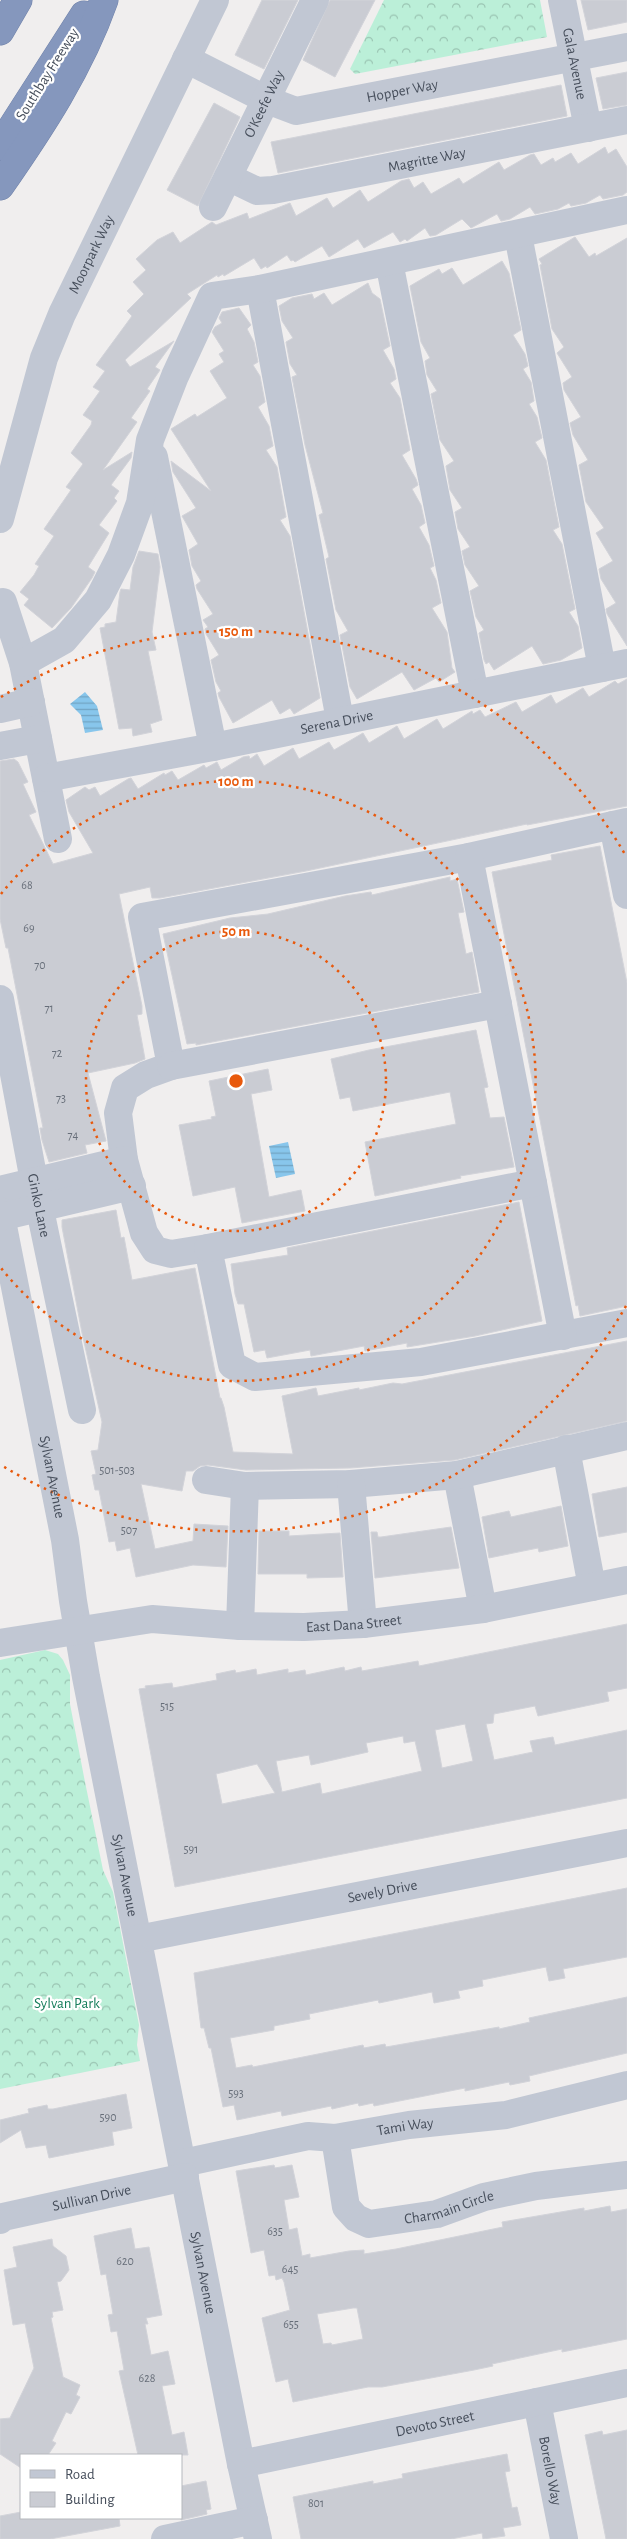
<svg xmlns="http://www.w3.org/2000/svg" width="627" height="2539" font-family="'Alegreya Sans',sans-serif">
<style>
.forest{fill:url(#forest-crowns)}
.water{fill:url(#water-rules)}
.building{fill:#caccd3;stroke:#d2d3d9;fill-rule:evenodd}
.lines{fill:none;stroke-linecap:round;stroke-linejoin:round}
.highway-casing{stroke:#7082a9;stroke-width:29}
.minor{stroke:#c1c7d3;stroke-width:28}
.highway{stroke:#8597bd;stroke-width:28}
.ring{fill:none;stroke:#e8590c;stroke-width:2.5;stroke-dasharray:2.5 5}
.labels{text-anchor:middle;stroke-width:4.5;stroke-linejoin:round;paint-order:stroke}
.number-label{font-size:12px;fill:#676e79}
.street-label{font-size:15px;fill:#464e5b;stroke:#fff}
.park-label{font-size:15px;fill:#167d5b;stroke:#fff}
.centre{fill:#e8590c;stroke:#fff;stroke-width:2.5}
.ring-label{font-size:15px;text-anchor:middle;font-weight:bold;fill:#e8590c;stroke:#fff;stroke-width:4.5;stroke-linejoin:round;paint-order:stroke}
</style>
<defs>
<pattern id="forest-crowns" width="20" height="18" patternUnits="userSpaceOnUse" patternTransform="scale(1.25)"><rect width="20" height="18" fill="#bbefd8"/><path d="M2 6a3 3 0 1 1 6 0M12 15a3 3 0 1 1 6 0" fill="none" stroke="#9ac4b2"/></pattern>
<pattern id="water-rules" width="6" height="5" patternUnits="userSpaceOnUse" patternTransform="scale(1.25)"><rect width="6" height="5" fill="#88c6ec"/><path d="M0 2.5h6" fill="none" stroke="#71a3c2"/></pattern>
</defs>
<rect width="100%" height="100%" fill="#f0eeee"/>
<g class="forest">
<path d="M384,0h156l7,37 -192,37 -5,-5z"/>
<path d="M45,1650l13,4 5,6 7,15v29l14,73 19,93 10,22 26,133 -2,20 3,16 -140,28v-429z"/>
</g>
<g class="water">
<path d="M85,692l12,14 6,24 -18,3 -4,-18 -11,-11z"/>
<path d="M288,1142l7,32 -19,4 -7,-32z"/>
</g>
<g class="building">
<path d="M262,0h36l-34,69 -29,-14z"/>
<path d="M330,0h45l-40,77 -32,-17z"/>
<path d="M581,0h46v22l-39,8z"/>
<path d="M627,72v33l-24,4 -7,-31z"/>
<path d="M561,85l6,31 -289,57 -7,-31z"/>
<path d="M214,103l26,14 -42,89 -31,-16z"/>
<path d="M605,147l3,7 8,-5 11,18v25l-4,3 -20,4 -3,-4 -14,8 -15,3 -2,-3 -11,6 -23,5 -5,-7 -20,12 -9,2 -4,-7 -26,14 -9,-9 -26,16 -6,1 -5,-8 -18,13 -2,-2 -5,3 -7,-10 -29,16 -6,-9 -29,18 -7,-11 -27,16 -2,-2 -2,1 -4,-6 -20,13 -1,-2 -5,3 -7,-11 -30,18 -1,-2 -5,3 -1,-2 -30,19 4,4 -66,62 5,7 44,-26 -19,26 5,3 -13,19 3,2 -19,27 6,4 -34,48 29,-18 -1,6 -20,27 8,6 -5,7 3,3 -18,24 10,8 -21,34 7,5 -3,6 -21,30 -19,20 -28,-23 5,-6 -9,-7 14,-17 5,-9 -4,-2 19,-28 -10,-7 27,-39 -5,-3 17,-23 -12,-11 20,-28 1,-4 -9,-6 17,-24 -7,-4 12,-16 -9,-6 36,-49 -5,-5 17,-17 -11,-12 13,-12 -10,-11 21,-19 16,-8 7,11 32,-21 4,3 31,-12 2,6 41,-16 6,13 31,-18 6,10 27,-18 8,12 33,-21 8,-2 5,9 9,-6 8,12 28,-16 4,6 36,-22 5,8 26,-15 4,-1 7,11 12,-7 2,4 16,-9 7,11z"/>
<path d="M575,237l14,20 6,-4 1,3 31,-18v408l-20,-32 -1,-5 10,-6 -15,-24 -2,-10 14,-8 -17,-28 8,-5 -18,-26 -7,-37 9,-5 -15,-25 -3,-12 11,-6 -17,-27 -1,-7 9,-6 -15,-24 7,-6 -12,-18 -12,-64 2,-1 -3,-5z"/>
<path d="M502,261l7,12 12,57 -8,5 12,19 3,12 -5,3 8,13 3,19 -5,3 8,13 5,21 -7,4 11,18 13,67 -6,3 9,14 13,65 -6,3 9,14 4,22 -21,12 -18,4 -11,-18 -38,24 -5,-8 -3,2 -2,-4 -5,-27 5,-3 -8,-13 -6,-26 9,-5 -14,-21 -3,-14 8,-4 -12,-18 -3,-17 7,-4 -12,-18 -4,-24 8,-5 -14,-21 -9,-46 6,-3 -10,-16 -2,-14 5,-3 -9,-16 -11,-56 29,-17 3,5 10,-6 11,17z"/>
<path d="M368,283l4,10 8,6 10,47 -7,4 11,19 2,10 -6,4 10,15 10,52 -8,5 14,24 2,6 -6,4 9,16 4,18 -6,4 10,18 5,21 -4,2 6,12 5,23 -9,5 15,24 5,36 3,4 -16,10 -3,-4 -22,12 -12,-18 -45,27 -7,-12 -10,-52 8,-4 -12,-21 -10,-51 3,-2 -10,-42 4,-2 -18,-68 -13,-68 5,-2 -7,-11 -4,-22 7,-4 -11,-17 -3,-15 13,-8 20,-4 2,5 10,-6 8,12z"/>
<path d="M239,308l12,17 -4,4 7,13 4,20 -5,3 7,11 5,26 -7,5 11,19 4,20 -7,4 11,17 9,50 -6,3 10,16 30,162 -26,16 -4,-6 -10,6 -8,-14 -39,23 -14,-26 -1,-4 3,-2 -5,-9 -5,-22 8,-5 -13,-21 -1,-5 3,-2 -5,-7 10,-6 -16,-25 -1,-4 5,-4 -9,-15 -3,-16 9,-6 -16,-28 14,-8 -23,-36 -2,-11 40,30 -40,-62 24,-15 2,3 30,-19 -17,-27 14,-9 -5,-8 5,-3 -12,-19 3,-5 7,-4 -3,-5 3,-6z"/>
<path d="M139,551l19,3 2,13 -8,65 4,18 -8,1 14,69 -12,4 2,8 -19,4 -1,-8 -13,1 -19,-101 5,-1v-3l11,-2 4,-30 1,-3 9,1 3,-23z"/>
<path d="M627,679v127l-100,19v-1l-221,47 -146,27h-8l-2,-11 -31,7 23,112v8l-5,1 8,44 -10,4 -47,10 18,68 -21,4 2,8 -38,9 -7,-22 -2,-12h3l-35,-180h-2l-6,-29v-158l14,-2 4,3 10,20 -5,2 13,28 -7,3 24,49 40,-11 -24,-41 -3,-12 19,-13 4,3 6,-3 5,9 28,-17 3,-1 7,11 26,-16 1,2 7,-4 6,9 26,-15 2,3 11,-6 4,8 22,-13 6,-1 1,3 7,-5 7,12 29,-18 6,11 30,-17 5,8 29,-17 6,10 28,-17 7,13 33,-20 6,10 29,-18 1,3 7,-4 5,7 31,-15 6,10 29,-17 5,9 27,-16 6,9 26,-16 3,3z"/>
<path d="M600,846l27,137v323l-47,10 -2,-11 -2,1 -84,-434 60,-12 -1,-5z"/>
<path d="M450,877v4l7,-2 7,33 -6,1 8,41 6,-2 7,40 -283,53v-2l-9,1 -24,-110 67,-16 38,-4 77,-18 26,-4 1,3z"/>
<path d="M476,1030l12,57 -4,1 6,30 14,-1 10,50 -54,9 1,2 -86,18 -10,-54 91,-18 -6,-32 -97,19 -3,-14 -10,2 -9,-40 38,-9z"/>
<path d="M268,1069l4,21 -21,4 18,103 32,-7 4,21 -63,12 -7,-36 -42,9 -14,-71 33,-6 -1,-2 5,-1 -7,-35z"/>
<path d="M519,1202l23,119 -67,15 -68,11v-4l-42,8 -1,-5 -53,10 -1,-6 -43,8 -2,-8 -11,2 -10,-48h-6l-3,-10 -4,-30 57,-9 -1,-7z"/>
<path d="M116,1210l5,28 3,-1 8,43 63,-12 25,130h1l3,9 9,45 60,2 -11,-58 9,-2 25,-6 2,8 41,-8v2l34,-7 9,1 225,-43v80l-172,39 -105,8 -104,2 -38,-5 -8,1 -7,5h-7l-4,20 -41,-7 14,65 38,-8 1,-17 34,2 -2,41 -33,-2 -57,12 -6,-29 -13,3 -2,-10 -6,1 -10,-52h-4l-3,-15 4,-1 -5,-23 7,-1 4,-28 -20,-89 -20,-106v-7z"/>
<path d="M627,1487v45l-28,5 -7,-43z"/>
<path d="M561,1506l7,40 -29,6 -1,-4 -49,10 -7,-41 27,-6 2,6z"/>
<path d="M451,1527l8,41 -84,10 -4,-46h6l1,5h3z"/>
<path d="M259,1531h30v5l51,-3 3,44 -36,1v-4h-49z"/>
<path d="M627,1624v64l-20,4 2,9 -71,15 -3,-10 -41,8 -1,9 -7,1 8,36 39,-8 -3,-11 23,-4 2,8 72,-15v68l-452,89 -36,-198 7,-1 -1,-2 27,-3 1,5 44,-8 -1,-6 19,-4 1,3 20,-4 1,6 31,-6v4l17,-3 1,5 38,-8 1,4 16,-4 1,4 56,-10 1,5zM465,1724l8,37 -31,7 -7,-38zM403,1736l1,7 11,-2 7,30 -100,23 -2,-11 -38,9 -6,-31 33,-6 2,10 57,-13 -2,-9zM257,1764l18,29 -53,11 -6,-30z"/>
<path d="M627,1888v69l-64,12 2,9 -16,3 -3,-14 -64,13 1,6 -25,5 2,7 -26,5 -2,-11 -53,11 -1,-3 -69,14 1,5 -36,7v4l-44,8 6,30 16,-3 1,2 110,-22 1,3 21,-4 1,3 113,-20v2l31,-7 -1,-4 98,-21v56l-98,23 1,5 -20,4 -1,-3 -44,9v-3l-91,18 -1,-3 -14,3 -1,-3 -26,6 -1,-3 -49,10 -1,-5 -44,9 -3,-15 -11,2 -12,-59h-2l-5,-20h-3l-7,-55z"/>
<path d="M126,2094l6,34 -20,4 2,13 -65,13 -3,-13 -20,3 -5,-18 -21,13v-23l29,-7 -1,-4 19,-4 1,4h5z"/>
<path d="M274,2165l1,3 17,-3 7,32 -15,3 5,30 8,-2 5,28 8,-2v4l39,-7 15,-1v4l32,-5 107,-22 -1,-5 82,-14v3l26,-5 1,6 16,-3v130l-65,13v-3l-70,15 1,2 -19,4 -92,17h-14l-75,15 -5,-23 -12,3 -14,-64 28,-8 -6,-28 -2,-4 -6,2 -1,-5 -6,1 -5,-26 -13,3 -15,-82zM353,2308h4l6,31 -31,6 -1,-2 -8,1 -6,-30z"/>
<path d="M131,2228l4,21 14,-2 13,68 -16,3 2,6h-3l6,31 17,-4 7,33 -13,2 10,49 12,-3 4,23h-50l-19,-84 5,-1 -7,-39 -6,1 -3,-17 5,-1 -7,-40 -5,1 -7,-39z"/>
<path d="M52,2239l1,7 13,10 3,14 -8,11 -4,1 6,28 -11,2 1,5 -2,1 12,59 17,8 -4,10 4,2 -9,17 -5,-2 -14,29 4,2 -8,12h-27v13l-21,-14v-35l10,-1 24,-50 -9,-45 -12,2 -9,-55 13,-3 -4,-20z"/>
<path d="M627,2430v109h-21l-21,-104 17,-4 1,4z"/>
<path d="M507,2454l3,17 -5,1 7,36 5,-1 4,18 -18,3 2,8 -22,3 -1,-6 -31,6h-150l-8,-42 80,-16v3l30,-6 -1,-4z"/>
<path d="M206,2481l5,28 -5,1 1,4 -26,6v-34z"/>
<path d="M21,2512v6h98l1,8 -70,13h-50v-23z"/>
</g>
<g class="lines">
<g class="highway-casing">
<g id="highway">
<path d="M0,31l18,-31"/>
<path d="M0,146l84,-131"/>
<path d="M0,186c41,-59 80,-118 104,-186"/>
</g>
</g>
<g class="minor">
<path id="s1" d="M562,0l26,128"/>
<path id="s2" d="M186,59l81,41 29,11 331,-64"/>
<path id="s3" d="M228,177l29,14 16,-1 354,-70"/>
<path id="s4" d="M213,207l102,-207"/>
<path d="M518,235l84,433"/>
<path d="M389,262l86,432"/>
<path d="M260,289l80,431"/>
<path d="M154,457l59,290"/>
<path id="s5" d="M0,519l44,-161 18,-44 153,-314"/>
<path d="M3,602l20,61 35,176"/>
<path d="M23,663l41,-23 34,-40 23,-45 19,-52 10,-63 25,-64 37,-80 48,-7 367,-79"/>
<path d="M0,709l31,-7"/>
<path d="M0,746l38,-7"/>
<path id="s6" d="M46,778l167,-31 414,-84"/>
<path d="M627,822l-158,35 -327,60 29,149 -25,9 -21,13 -7,25 6,47 20,73 11,17 16,4 37,-6 24,117 23,12 166,-15 206,-39"/>
<path d="M613,825l14,70"/>
<path d="M469,857l94,479"/>
<path id="s7" d="M0,999l34,182 48,229"/>
<path d="M171,1066l327,-62"/>
<path d="M0,1190l124,-30"/>
<path id="s8" d="M0,1211l65,329 8,61 13,76 155,787 17,75"/>
<path d="M1,1217l131,-31"/>
<path d="M208,1248l325,-65"/>
<path d="M566,1449l26,138"/>
<path d="M457,1475l26,134"/>
<path d="M206,1480l39,6 106,-2 106,-9 170,-39"/>
<path d="M351,1484l12,140"/>
<path d="M240,1626l5,-140"/>
<path id="s9" d="M0,1643l152,-24 88,7 64,1 59,-3 120,-15 144,-29"/>
<path id="s10" d="M138,1939l489,-96"/>
<path id="s11" d="M335,2138l11,69 10,11 13,6 68,-10 47,-17 52,-11 91,-11"/>
<path id="s12" d="M183,2163l125,-27 27,2 74,-13 97,-10 121,-30"/>
<path id="s13" d="M0,2220l3,-3 182,-40"/>
<path id="s14" d="M537,2402l27,137"/>
<path id="s15" d="M241,2464l386,-81"/>
<path d="M165,2539l89,-19"/>
</g>
<use href="#highway" class="highway"/>
</g>
<g class="ring">
<circle cx="236" cy="1081" r="150"/>
<path d="M1 894A300 300 0 1 1 1 1268"/>
<path d="M626 1306A450 450 0 0 1 1 1465M1 697A450 450 0 0 1 626 856"/>
</g>
<g class="labels">
<g class="number-label">
<text x="27" y="889">68</text>
<text x="29" y="932">69</text>
<text x="40" y="969">70</text>
<text x="49" y="1012">71</text>
<text x="57" y="1057">72</text>
<text x="61" y="1102">73</text>
<text x="73" y="1139">74</text>
<text x="117" y="1474">501-503</text>
<text x="129" y="1534">507</text>
<text x="167" y="1710">515</text>
<text x="191" y="1853">591</text>
<text x="236" y="2097">593</text>
<text x="108" y="2121">590</text>
<text x="275" y="2235">635</text>
<text x="125" y="2265">620</text>
<text x="290" y="2273">645</text>
<text x="291" y="2328">655</text>
<text x="147" y="2382">628</text>
<text x="316" y="2507">801</text>
</g>
<g class="street-label">
<text dy="5" stroke="none"><textPath href="#s1" startOffset="65">Gala Avenue</textPath></text>
<text transform="translate(47 74) rotate(-58)" y="5">Southbay Freeway</text>
<text dy="5" stroke="none"><textPath href="#s2" startOffset="230">Hopper Way</textPath></text>
<text dy="5" stroke="none"><textPath href="#s4" startOffset="115">O'Keefe Way</textPath></text>
<text dy="5" stroke="none"><textPath href="#s3" startOffset="205">Magritte Way</textPath></text>
<text dy="5" stroke="none"><textPath href="#s5" startOffset="281">Moorpark Way</textPath></text>
<text dy="5" stroke="none"><textPath href="#s6" startOffset="296">Serena Drive</textPath></text>
<text dy="5" stroke="none"><textPath href="#s7" startOffset="210">Ginko Lane</textPath></text>
<text dy="5" stroke="none"><textPath href="#s8" startOffset="271">Sylvan Avenue</textPath></text>
<text dy="5" stroke="none"><textPath href="#s9" startOffset="356">East Dana Street</textPath></text>
<text dy="5" stroke="none"><textPath href="#s8" startOffset="676">Sylvan Avenue</textPath></text>
<text dy="5" stroke="none"><textPath href="#s10" startOffset="249">Sevely Drive</textPath></text>
<text dy="5" stroke="none"><textPath href="#s12" startOffset="226">Tami Way</textPath></text>
<text dy="5" stroke="none"><textPath href="#s13" startOffset="95">Sullivan Drive</textPath></text>
<text dy="5" stroke="none"><textPath href="#s11" startOffset="181">Charmain Circle</textPath></text>
<text dy="5" stroke="none"><textPath href="#s8" startOffset="1081">Sylvan Avenue</textPath></text>
<text dy="5" stroke="none"><textPath href="#s15" startOffset="198">Devoto Street</textPath></text>
<text dy="5" stroke="none"><textPath href="#s14" startOffset="70">Borello Way</textPath></text>
</g>
<g class="park-label">
<text x="67" y="2008">Sylvan Park</text>
</g>
</g>
<circle cx="236" cy="1081" r="8" class="centre"/>
<g class="ring-label">
<text x="236" y="636">150 m</text>
<text x="236" y="786">100 m</text>
<text x="236" y="936">50 m</text>
</g>
<rect x="20" y="2454" width="162" height="65" fill="#ffffff" stroke="#b5b8bd"/>
<rect x="30" y="2470" width="25" height="8" fill="#c1c7d3" stroke="#b5b8bd"/>
<text x="65" y="2479" font-size="15" fill="#464e5b">Road</text>
<rect x="30" y="2492" width="25" height="15" fill="#caccd3" stroke="#b5b8bd"/>
<text x="65" y="2504" font-size="15" fill="#464e5b">Building</text>
</svg>
